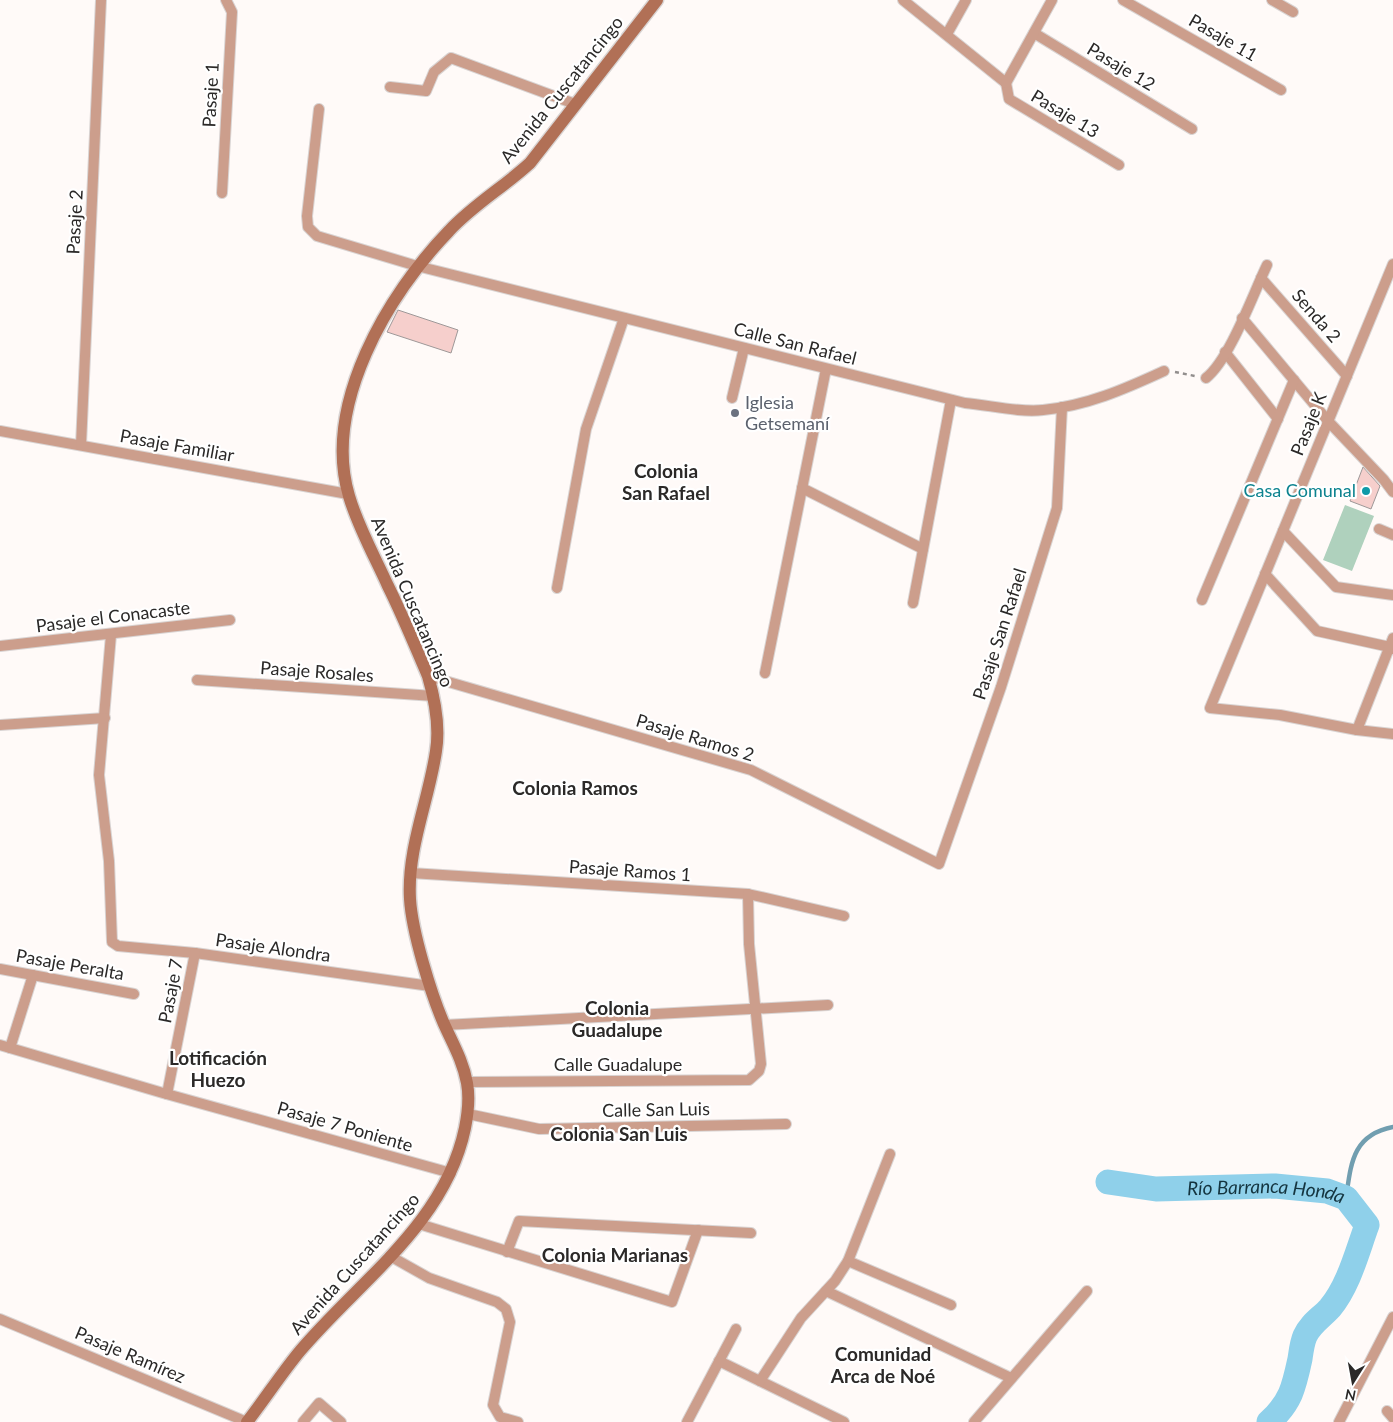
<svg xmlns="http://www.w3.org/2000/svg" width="1393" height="1422" font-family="Lato,sans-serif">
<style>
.green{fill:#afd1bd}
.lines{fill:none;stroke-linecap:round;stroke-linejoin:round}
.stream{stroke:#719eb0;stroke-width:4.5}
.river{stroke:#8fd0ea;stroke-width:25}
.building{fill:#f6cfcc;stroke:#9e9898}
.street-casing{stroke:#d9d4d3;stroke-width:12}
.secondary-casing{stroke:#d9d4d3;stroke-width:15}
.path{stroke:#928e8d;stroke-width:2.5;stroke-dasharray:4 4;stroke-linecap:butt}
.street{stroke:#cc9e8c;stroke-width:10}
.secondary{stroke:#b17056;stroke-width:12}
.worship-dot{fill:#6b7280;stroke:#fff;stroke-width:2}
.culture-dot{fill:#0f9aa8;stroke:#fff;stroke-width:2}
.labels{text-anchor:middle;stroke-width:4.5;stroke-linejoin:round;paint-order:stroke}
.street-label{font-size:18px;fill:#2b2928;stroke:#fff}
.worship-label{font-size:18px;fill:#5b616d;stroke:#fff;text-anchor:start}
.culture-label{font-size:18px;fill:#0d838f;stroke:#fff;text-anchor:end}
.neighbourhood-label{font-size:19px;font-weight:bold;fill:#2b2928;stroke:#fff}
.water-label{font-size:19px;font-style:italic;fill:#14343f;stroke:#fff}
</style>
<rect width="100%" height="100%" fill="#fffaf8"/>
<path class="green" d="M1345,505l29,11 -22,55 -29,-11z"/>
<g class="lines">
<path class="stream" d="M1346,1198c5,-34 6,-63 47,-71"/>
<path class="river" id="s1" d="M1108,1182l48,7 119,-3 52,5 19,7 21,27c-10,27 -18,60 -37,83 -9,10 -19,15 -25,28 -3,7 -4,16 -5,23 -6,28 -9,43 -31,63"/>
</g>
<g class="building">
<path d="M398,310l60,20 -7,23 -64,-21z"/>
<path d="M1363,467l17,19 -9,23 -21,-8z"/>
</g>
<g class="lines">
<g class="street-casing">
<g id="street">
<path d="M903,0l103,83"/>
<path d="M1123,0l158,90"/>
<path d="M1272,0l21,12"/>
<path d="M1034,33l158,96"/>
<path d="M947,34l19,-34"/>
<path d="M1006,83l3,16 110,66"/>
<path d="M1006,83l46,-83"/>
<path d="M390,87l36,4 8,-19 17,-14 124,46"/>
<path d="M319,109l-12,107 1,11 9,9 100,30 548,137c24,2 55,10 78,7 43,-4 82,-21 121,-39"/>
<path d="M222,193l10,-181 -6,-12"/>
<path d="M1393,264l-183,444 70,7 77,15 36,4"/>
<path d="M1261,278l86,98"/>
<path d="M1242,318l86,103 56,59 9,12"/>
<path d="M1225,352l53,67"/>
<path d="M1206,378c24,-19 47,-84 61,-113"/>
<path d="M732,398l12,-50"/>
<path d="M0,431l348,63"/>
<path d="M81,445l20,-445"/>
<path d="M802,488l121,61"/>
<path d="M1379,529l14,6"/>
<path d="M1283,531l53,56 57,8"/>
<path d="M1265,574l52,57 73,16 3,2"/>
<path d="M557,588l29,-159 38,-111"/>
<path d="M1202,600l92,-220"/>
<path d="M913,603l38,-203"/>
<path d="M111,635l-12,140 10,86 3,81 6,4 77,7 235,33"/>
<path d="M0,646l230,-26"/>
<path d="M765,673l61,-304"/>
<path d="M428,676l323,94 188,94 62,-177 56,-179 5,-101"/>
<path d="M197,680l237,16"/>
<path d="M0,725l105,-7"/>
<path d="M1357,730l36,-92"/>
<path d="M411,873l337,21 96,22"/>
<path d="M0,969l134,25"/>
<path d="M444,1025l384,-20"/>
<path d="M0,1045l163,48 288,80"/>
<path d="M10,1048l23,-73"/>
<path d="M467,1082l282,-2 10,-9 2,-7 -12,-120 -1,-50"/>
<path d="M167,1094l28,-141"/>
<path d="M468,1114l71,15 247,-5"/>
<path d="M419,1224l253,78 26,-72"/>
<path d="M507,1252l12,-31 232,12"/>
<path d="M390,1256l39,22 68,24 9,7 4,13 -17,83 7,12 18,5"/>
<path d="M848,1261l103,44"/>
<path d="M826,1291l185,87"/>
<path d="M0,1319l247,103"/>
<path d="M719,1361l125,61"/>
<path d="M760,1381l41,-63 34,-37 13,-20 42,-107"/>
<path d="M1387,1411l6,7"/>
<path d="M303,1422l16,-19 22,19"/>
<path d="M687,1422l49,-93"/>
<path d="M974,1422l113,-131"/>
<path d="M1339,1422l54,-105"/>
</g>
</g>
<g class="secondary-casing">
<path id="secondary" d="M247,1422c18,-23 34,-48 53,-71 59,-70 145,-127 165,-223 3,-15 5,-29 2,-45 -4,-22 -14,-39 -23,-59 -13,-30 -32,-92 -34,-125 -3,-51 19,-99 26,-148 4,-25 -1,-51 -8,-75 -13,-30 -25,-60 -40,-90 -13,-29 -30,-59 -39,-90 -27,-91 39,-202 100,-265 24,-26 55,-44 81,-68l127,-163"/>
</g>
<path class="path" d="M1175,372l20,4"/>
<use href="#street" class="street"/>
<use href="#secondary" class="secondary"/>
</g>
<circle class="worship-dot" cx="735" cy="413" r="5"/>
<circle class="culture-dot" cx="1366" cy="491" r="5"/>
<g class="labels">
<g class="street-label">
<text transform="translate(1223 38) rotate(30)" y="6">Pasaje 11</text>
<text transform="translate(1121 67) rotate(31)" y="6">Pasaje 12</text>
<text transform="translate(562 90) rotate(-51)" y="6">Avenida Cuscatancingo</text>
<text transform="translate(211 95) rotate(-87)" y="6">Pasaje 1</text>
<text transform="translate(1065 114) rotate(31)" y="6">Pasaje 13</text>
<text transform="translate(75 222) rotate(-87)" y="6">Pasaje 2</text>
<text transform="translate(1316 316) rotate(49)" y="6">Senda 2</text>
<text transform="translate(795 344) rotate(14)" y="6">Calle San Rafael</text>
<text transform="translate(1309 424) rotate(-68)" y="6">Pasaje K</text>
<text transform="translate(177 446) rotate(10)" y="6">Pasaje Familiar</text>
<text transform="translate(412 602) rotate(67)" y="6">Avenida Cuscatancingo</text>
<text transform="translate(113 617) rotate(-7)" y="6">Pasaje el Conacaste</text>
<text transform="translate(1000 634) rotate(-72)" y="6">Pasaje San Rafael</text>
<text transform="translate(317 672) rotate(4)" y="6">Pasaje Rosales</text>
<text transform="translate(695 738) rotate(17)" y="6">Pasaje Ramos 2</text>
<text transform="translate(630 871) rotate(4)" y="6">Pasaje Ramos 1</text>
<text transform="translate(273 948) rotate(8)" y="6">Pasaje Alondra</text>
<text transform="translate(70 965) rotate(10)" y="6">Pasaje Peralta</text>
<text transform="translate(171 991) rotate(-79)" y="6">Pasaje 7</text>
<text x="618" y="1071">Calle Guadalupe</text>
<text transform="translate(656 1110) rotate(-1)" y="6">Calle San Luis</text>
<text transform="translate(345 1127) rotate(16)" y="6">Pasaje 7 Poniente</text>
<text transform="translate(355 1264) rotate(-48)" y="6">Avenida Cuscatancingo</text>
<text transform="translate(130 1355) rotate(23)" y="6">Pasaje Ramírez</text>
</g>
<g class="worship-label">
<text x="745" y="409">Iglesia<tspan x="745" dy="21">Getsemaní</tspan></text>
</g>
<g class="culture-label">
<text x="1356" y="497">Casa Comunal</text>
</g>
<g class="neighbourhood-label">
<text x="666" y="478">Colonia<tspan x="666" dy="22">San Rafael</tspan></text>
<text x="575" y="795">Colonia Ramos</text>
<text x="617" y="1015">Colonia<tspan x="617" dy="22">Guadalupe</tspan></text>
<text x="218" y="1065">Lotificación<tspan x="218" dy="22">Huezo</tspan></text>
<text x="619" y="1141">Colonia San Luis</text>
<text x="615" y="1262">Colonia Marianas</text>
<text x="883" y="1361">Comunidad<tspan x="883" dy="22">Arca de Noé</tspan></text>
</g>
<g class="water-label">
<text dy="7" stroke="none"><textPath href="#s1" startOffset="159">Río Barranca Honda</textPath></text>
</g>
</g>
<g transform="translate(1353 1382) rotate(191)" stroke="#ffffff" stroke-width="4" paint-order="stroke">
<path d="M0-4L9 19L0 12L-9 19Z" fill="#2b2928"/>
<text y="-8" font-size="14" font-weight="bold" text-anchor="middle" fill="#2b2928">N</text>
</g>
</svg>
